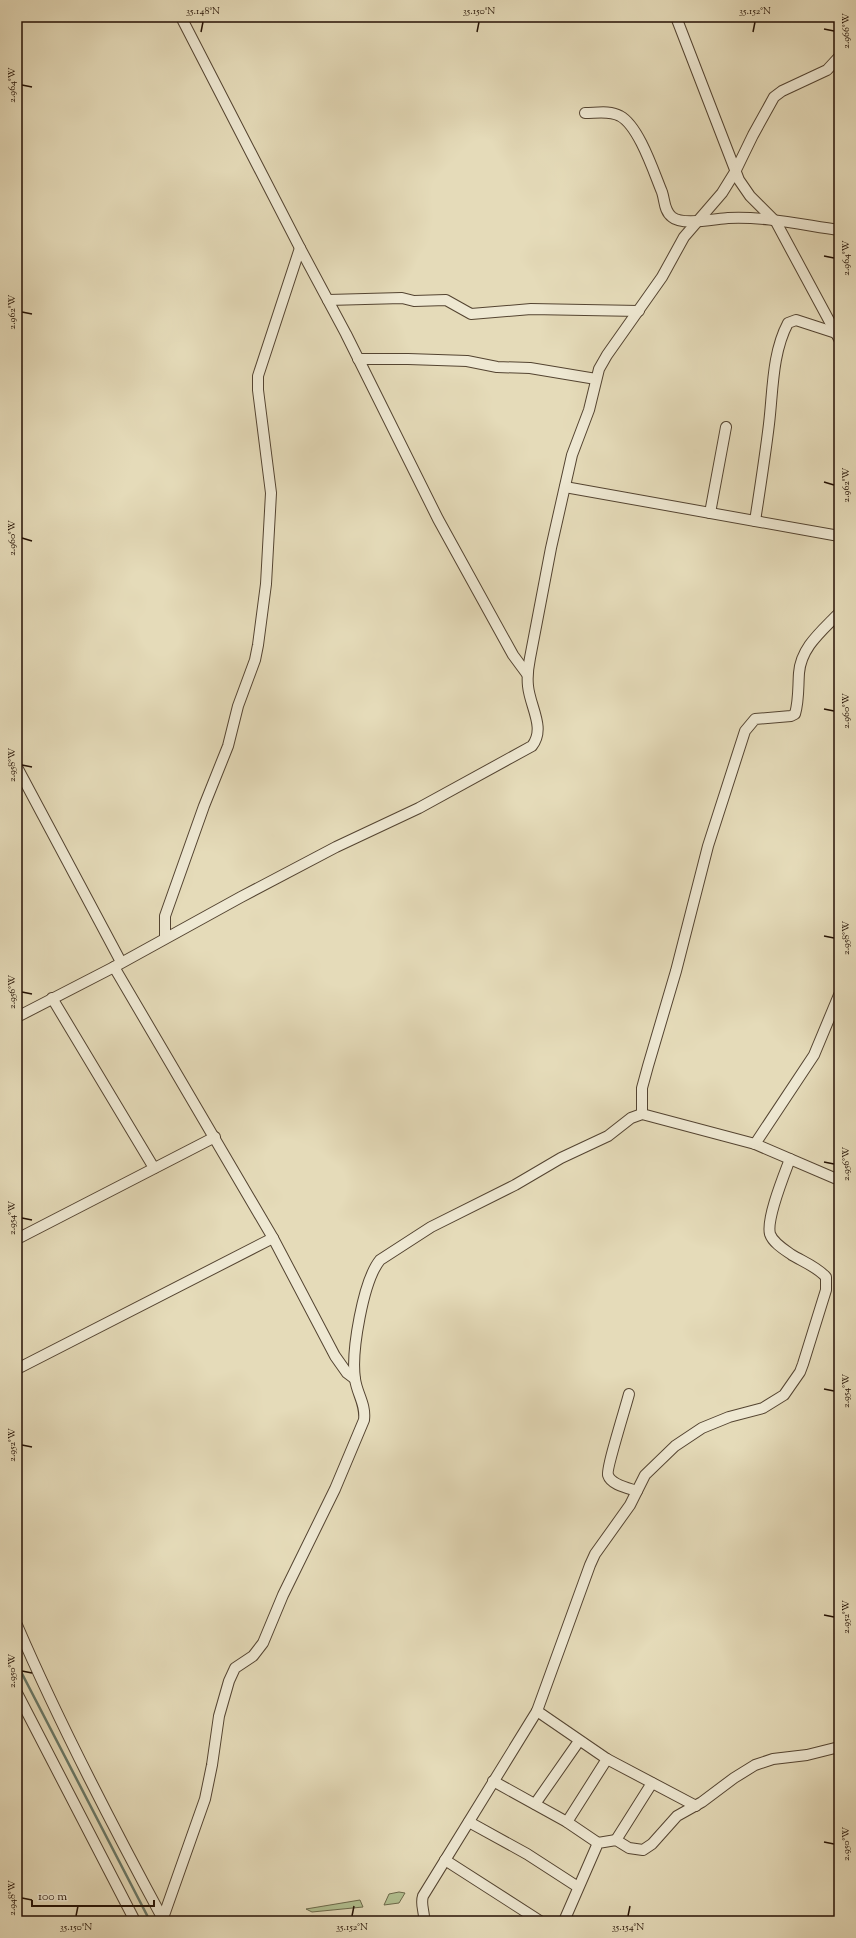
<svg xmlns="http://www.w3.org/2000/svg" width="856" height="1938" font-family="'Sorts Mill Goudy',serif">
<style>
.green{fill:#b2c191;stroke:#6b694a}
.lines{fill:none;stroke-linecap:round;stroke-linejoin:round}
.stream{stroke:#697867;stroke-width:2.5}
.minor-casing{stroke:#544431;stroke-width:12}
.minor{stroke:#eee8d2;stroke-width:10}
.ticks{fill:none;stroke:#241104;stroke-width:1.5}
.neatline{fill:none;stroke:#241104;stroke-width:1.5}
.ticks-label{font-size:10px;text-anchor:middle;fill:#241104}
</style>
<rect width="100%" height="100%" fill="#e5dbb9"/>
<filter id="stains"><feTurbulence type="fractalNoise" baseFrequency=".005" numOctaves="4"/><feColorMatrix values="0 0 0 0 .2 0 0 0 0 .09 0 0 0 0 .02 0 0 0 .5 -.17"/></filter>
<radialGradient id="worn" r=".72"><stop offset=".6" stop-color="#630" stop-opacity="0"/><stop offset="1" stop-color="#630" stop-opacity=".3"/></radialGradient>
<g class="green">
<path d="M399,1892l6,1 -6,10 -15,2 5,-11z"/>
<path d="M360,1900l3,7 -51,5 -6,-3z"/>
</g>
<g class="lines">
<path class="stream" d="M17,1664l133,257"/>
<g class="minor-casing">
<g id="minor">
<path d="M181,17l119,231 46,86 92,185 75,136 14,19"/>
<path d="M676,17l63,163 11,16 26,26 63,117"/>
<path d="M585,113c11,0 25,-3 35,3 19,10 34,57 42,76 3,9 2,19 10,25 10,9 42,2 56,1 36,-2 75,7 111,12"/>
<path d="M328,300l74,-2 12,3 32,-1 25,14 60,-5 108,2"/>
<path d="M358,359h50l59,2 30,6 33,1 66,11"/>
<path d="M565,487l274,49"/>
<path d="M710,513l16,-86"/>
<path d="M755,521c5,-32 10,-64 14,-97 4,-33 3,-71 19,-101l8,-3 40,13"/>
<path d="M17,767l104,195"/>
<path d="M165,938v-22l39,-110 24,-60 10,-40 17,-46 3,-15 8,-61 5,-91 -13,-103v-14l42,-128"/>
<path d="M114,967l159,271 62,118 12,17 8,6"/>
<path d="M52,998l102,170"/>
<path d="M17,1017l97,-50 127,-70 95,-50 83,-39 113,-62c14,-18 -2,-39 -4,-60 -1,-9 0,-18 2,-28l21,-110 21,-93 17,-45 10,-41 8,-14 55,-78 22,-40 38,-44 13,-21 18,-37 21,-38 8,-6 45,-21 12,-13"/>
<path d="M642,1114v-26l6,-22 28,-95 32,-125 37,-115 10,-12 36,-3 4,-2c4,-14 3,-27 4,-41 2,-26 23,-42 40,-60"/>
<path d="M755,1144l59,-89 25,-60"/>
<path d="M17,1239l198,-102"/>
<path d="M17,1369l256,-131"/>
<path d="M629,1394c-3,12 -23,75 -21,81 3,10 20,13 29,16"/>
<path d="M17,1625c43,100 95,200 147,296"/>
<path d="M17,1693l118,228"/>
<path d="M537,1711l70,48 89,47"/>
<path d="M493,1781l74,41 31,21"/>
<path d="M535,1804l44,-63"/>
<path d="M469,1822l58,32 51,33"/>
<path d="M567,1822l40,-63"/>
<path d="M616,1840l36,-57"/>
<path d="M445,1860l95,61"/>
<path d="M163,1918l42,-119 7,-34 7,-49 10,-35 6,-13 18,-12 10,-13 20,-48 52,-106 29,-69c2,-16 -7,-26 -9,-41 -4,-27 8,-98 25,-119l51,-33 84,-42 46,-27 47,-22 23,-18 11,-4 113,30 84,36"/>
<path d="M424,1921c1,-9 -4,-16 -1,-25l114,-185 53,-146 5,-11 35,-49 15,-30 30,-29 27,-18 27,-11 34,-9 21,-13 16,-23 3,-8 23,-74v-13c-9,-10 -22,-15 -34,-22 -7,-5 -19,-12 -22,-21 -4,-15 14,-59 20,-75"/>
<path d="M564,1921l34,-78 18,-3 13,8 14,2 9,-6 25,-28 25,-14 32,-24 21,-13 18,-6 34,-4 32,-8"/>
</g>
</g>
<use href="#minor" class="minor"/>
</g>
<path class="ticks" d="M824,29l10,2M201,32l2,-10M477,32l2,-10M753,32l2,-10M22,85l10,2M824,256l10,2M22,312l10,2M824,482l10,3M22,538l10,3M824,709l10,2M22,765l10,2M824,936l10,2M22,992l10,2M824,1162l10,2M22,1218l10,2M824,1389l10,2M22,1445l10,2M824,1615l10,2M22,1671l10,2M824,1842l10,2M22,1898l10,2M76,1916l2,-10M352,1916l2,-10M628,1916l2,-10"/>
<rect width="856" height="1938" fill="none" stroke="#e5dbb9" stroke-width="44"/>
<path d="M32 1900v6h122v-6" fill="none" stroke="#241104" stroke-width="2"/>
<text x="38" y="1900" font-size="12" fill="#241104" stroke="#eee8d2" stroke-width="3" paint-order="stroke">100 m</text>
<rect x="22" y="22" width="812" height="1894" class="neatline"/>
<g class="ticks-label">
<text x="203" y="14">35.148°N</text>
<text x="479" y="14">35.150°N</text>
<text x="755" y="14">35.152°N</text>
<text transform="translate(845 31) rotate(-90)" y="4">2.966°W</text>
<text transform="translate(11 85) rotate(-90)" y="4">2.964°W</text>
<text transform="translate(845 258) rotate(-90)" y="4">2.964°W</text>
<text transform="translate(11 312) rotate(-90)" y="4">2.962°W</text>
<text transform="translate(845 485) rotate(-90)" y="4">2.962°W</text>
<text transform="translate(11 538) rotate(-90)" y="4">2.960°W</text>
<text transform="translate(845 711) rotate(-90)" y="4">2.960°W</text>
<text transform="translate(11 765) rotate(-90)" y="4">2.958°W</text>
<text transform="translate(845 938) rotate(-90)" y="4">2.958°W</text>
<text transform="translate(11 992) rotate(-90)" y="4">2.956°W</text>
<text transform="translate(845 1164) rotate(-90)" y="4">2.956°W</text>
<text transform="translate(11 1218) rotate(-90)" y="4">2.954°W</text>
<text transform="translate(845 1391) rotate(-90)" y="4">2.954°W</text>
<text transform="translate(11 1445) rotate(-90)" y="4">2.952°W</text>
<text transform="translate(845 1617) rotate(-90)" y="4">2.952°W</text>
<text transform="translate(11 1671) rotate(-90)" y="4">2.950°W</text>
<text transform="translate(845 1844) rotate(-90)" y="4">2.950°W</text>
<text transform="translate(11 1898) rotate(-90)" y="4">2.948°W</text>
<text x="76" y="1930">35.150°N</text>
<text x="352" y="1930">35.152°N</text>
<text x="628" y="1930">35.154°N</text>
</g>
<rect width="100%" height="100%" filter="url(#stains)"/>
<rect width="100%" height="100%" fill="url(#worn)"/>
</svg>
